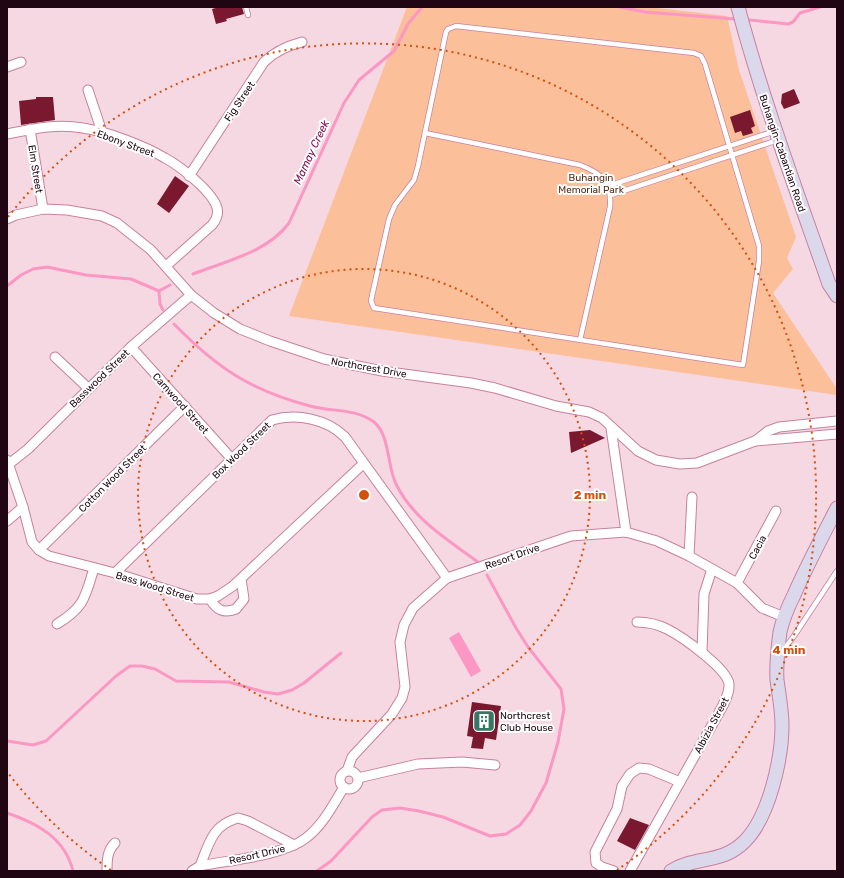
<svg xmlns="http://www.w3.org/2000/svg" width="844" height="878" font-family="Rubik,sans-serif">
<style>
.green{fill:#fbbf9a}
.water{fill:#fc97c3}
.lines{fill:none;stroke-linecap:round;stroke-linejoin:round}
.stream{stroke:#fc97c3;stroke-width:3}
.building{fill:#79182f}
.lane-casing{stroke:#c7819e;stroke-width:6}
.street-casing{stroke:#c7819e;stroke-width:11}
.secondary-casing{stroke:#c7819e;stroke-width:15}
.lane{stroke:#fff;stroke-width:4.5}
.street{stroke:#fff;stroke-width:9}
.secondary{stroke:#dcd8ec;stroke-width:13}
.ring{fill:none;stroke:#d4510d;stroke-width:2;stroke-dasharray:2 4}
.labels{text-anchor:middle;stroke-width:4;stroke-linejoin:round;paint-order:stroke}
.street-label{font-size:10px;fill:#1f0612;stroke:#fff}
.park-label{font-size:10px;fill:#522e16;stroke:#fff}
.poi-label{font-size:10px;fill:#1f0612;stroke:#fff;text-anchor:start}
.water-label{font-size:11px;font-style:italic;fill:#850b51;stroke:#fff}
.centre{fill:#d4510d;stroke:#fff;stroke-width:2}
.ring-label{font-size:12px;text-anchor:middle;font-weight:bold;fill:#d4510d;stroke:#fff;stroke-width:4;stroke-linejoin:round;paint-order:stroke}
</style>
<rect width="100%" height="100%" fill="#f6d8e3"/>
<path class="green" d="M407,7h242l78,9 12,54 57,167 -9,21 6,11 -20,24 64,96v6l-548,-79z"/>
<path class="water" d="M459,632l22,39 -10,6 -22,-39z"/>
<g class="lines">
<g class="stream">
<path d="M619,7l26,5 90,7"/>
<path d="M750,20l38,4 5,-2 7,-9 20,-6"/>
<path d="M193,274c33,-13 75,-22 96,-51l55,-120 15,-23 35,-29 14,-27 14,-17"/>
<path d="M7,286l14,-11 12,-6 14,-2 39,8 45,4 28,12"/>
<path d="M159,291l1,13 3,6"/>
<path d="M159,291l11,-6"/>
<path d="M174,324c43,44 76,66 136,82 21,6 45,2 64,16 16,13 13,44 22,62 17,35 52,56 82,78"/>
<path d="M7,741l26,4 13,-4 70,-65 14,-10h12l13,3 21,12 53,1 35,10 14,2 14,-4 12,-7 37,-30"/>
<path d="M7,813c30,10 58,25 66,58"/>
<path d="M317,871l14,-10 41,-44 10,-7 18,-2 19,3 24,6 47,19 16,-2 14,-9 11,-14 15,-28 12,-41 6,-33 -3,-20 -33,-42 -12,-19 -29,-53"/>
</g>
</g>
<g class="building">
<path d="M219,7h23l2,7 -18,5 1,2 -11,3 -4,-15z"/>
<path d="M794,89l6,14 -16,6 -3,-6 1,-9z"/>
<path d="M36,97h17l2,23 -34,5 -2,-24 17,-2z"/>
<path d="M750,110l5,16 -4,2 2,5 -10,3 -2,-5 -6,2 -5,-16z"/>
<path d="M175,176l14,10 -20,27 -12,-9z"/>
<path d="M590,430l15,8 -34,15 -2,-21z"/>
<path d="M472,702l29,4 -5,34 -11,-2 -2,11 -12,-1 2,-11 -6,-1z"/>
<path d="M630,818l19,7 -14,25 -18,-9z"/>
</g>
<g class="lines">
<g class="lane-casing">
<g id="lane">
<path d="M246,7l2,8"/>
<path d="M456,26l238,27 7,3 4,8 54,182v15l-16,104 -369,-57 -3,-7 1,-5 17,-77 6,-14 19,-25 4,-14 28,-134 2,-3z"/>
<path d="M425,133l155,32c22,8 32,18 30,42l-30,133"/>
<path d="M608,186l167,-55"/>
<path d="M611,195l167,-55"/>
<path d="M781,653l13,-17 43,-65"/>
</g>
</g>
<g class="street-casing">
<g id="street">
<path d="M7,67l14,-5"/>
<path d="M88,90l14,42"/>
<path d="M30,129l13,80"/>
<path d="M7,134c25,-5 50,-11 76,-6 25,4 60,17 82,30 15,8 48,34 52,50 2,7 -1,12 -5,17l-46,41"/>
<path d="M189,176l75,-114c11,-11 23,-16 38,-20"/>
<path d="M7,219l9,-4 27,-6 24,1 35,6 15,7 34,27 40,45 23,18 26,16 30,12 54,18 58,12 89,12 24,5 61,18 33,6 13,6 36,33 18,9 24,4 17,-1 58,-22 13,-10 11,-4 58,-6"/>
<path d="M131,347l100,111"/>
<path d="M55,357l33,31"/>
<path d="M611,428l15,104"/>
<path d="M755,441l82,-7"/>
<path d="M7,460l16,47 9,35 7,8 10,6 66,17 82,26h13l8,-3 15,-10 130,-122"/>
<path d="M9,464l19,-15 103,-102 60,-52"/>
<path d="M7,521l16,-14"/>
<path d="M39,550l146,-144"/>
<path d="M689,556l3,-59"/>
<path d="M115,573l157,-153c25,-7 55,-1 73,17l102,141"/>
<path d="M737,583l39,-72"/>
<path d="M210,599c7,11 13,15 26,10l8,-10 -3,-20"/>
<path d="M57,624c28,-17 28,-27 37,-56"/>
<path d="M702,652l2,-58 8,-25"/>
<path d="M347,771l5,-14 40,-43 10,-16 3,-11 -5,-45 4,-17 9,-17 34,-30 124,-42 55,-4 31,9 32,15 48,27 25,25 22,9"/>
<circle cx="349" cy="780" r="9"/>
<path d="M358,778l60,-14 44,-2 33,3"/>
<path d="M200,866c9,-22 12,-41 38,-48l10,3 46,24"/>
<path d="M107,871c0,-11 0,-20 8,-28"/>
<path d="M192,871l8,-5c29,-6 83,-10 106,-28 17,-13 27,-33 38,-51"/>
<path d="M614,871l-12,-4 -6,-4 -1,-11 22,-43 5,-23 8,-12 9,-6 10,1 31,13"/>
<path d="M630,871l86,-153c5,-9 14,-23 13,-34 -2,-16 -48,-48 -62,-55 -10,-5 -19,-7 -30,-7"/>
</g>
</g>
<g class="secondary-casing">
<g id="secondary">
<path d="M738,7c25,94 59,185 91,277l8,12"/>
<path d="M671,871c24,-15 52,-7 74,-30 24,-24 37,-82 37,-116 0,-15 -3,-30 -5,-45 -1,-16 1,-33 3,-48 3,-14 8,-25 14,-37 13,-30 28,-58 43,-87"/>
</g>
</g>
<use href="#lane" class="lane"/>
<use href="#street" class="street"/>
<use href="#secondary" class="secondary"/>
</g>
<g class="ring">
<circle cx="364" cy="495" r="226"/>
<path d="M111 870A452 452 0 0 1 8 773M8 217A452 452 0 1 1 617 870"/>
</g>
<defs>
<g id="building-square" transform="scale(1.15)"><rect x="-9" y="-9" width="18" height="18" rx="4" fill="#387766" stroke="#fff"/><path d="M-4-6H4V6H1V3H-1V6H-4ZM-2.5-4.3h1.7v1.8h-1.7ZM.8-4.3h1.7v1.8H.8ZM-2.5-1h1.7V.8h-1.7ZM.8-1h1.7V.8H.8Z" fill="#fff"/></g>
</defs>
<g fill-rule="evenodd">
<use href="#building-square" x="484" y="721"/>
</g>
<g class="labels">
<g class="street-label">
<text transform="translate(239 101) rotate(-56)" y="4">Fig Street</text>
<text transform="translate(126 143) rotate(20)" y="4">Ebony Street</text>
<text transform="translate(783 153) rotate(71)" y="4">Buhangin-Cabantian Road</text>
<text transform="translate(36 169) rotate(81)" y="4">Elm Street</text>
<text transform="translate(369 367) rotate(10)" y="4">Northcrest Drive</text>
<text transform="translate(99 378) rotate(-44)" y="4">Basswood Street</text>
<text transform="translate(181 403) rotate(48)" y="4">Camwood Street</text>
<text transform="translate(241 450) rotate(-44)" y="4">Box Wood Street</text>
<text transform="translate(112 478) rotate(-45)" y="4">Cotton Wood Street</text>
<text transform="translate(757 547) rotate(-62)" y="4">Cacia</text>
<text transform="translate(512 556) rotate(-20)" y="4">Resort Drive</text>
<text transform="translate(155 586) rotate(17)" y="4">Bass Wood Street</text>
<text transform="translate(711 725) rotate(-62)" y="4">Albizia Street</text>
<text transform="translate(257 854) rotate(-13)" y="4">Resort Drive</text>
</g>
<g class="park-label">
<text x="591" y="181">Buhangin<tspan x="591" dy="12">Memorial Park</tspan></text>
</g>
<g class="poi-label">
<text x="500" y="719">Northcrest<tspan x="500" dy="12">Club House</tspan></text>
</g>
<g class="water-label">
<text transform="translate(311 152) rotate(-65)" y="4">Mamay Creek</text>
</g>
</g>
<circle cx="364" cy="495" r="6" class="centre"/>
<g class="ring-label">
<text x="590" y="499">2 min</text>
<text x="789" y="654">4 min</text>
</g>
<rect width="844" height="878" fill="none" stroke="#1f0612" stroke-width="16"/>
</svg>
